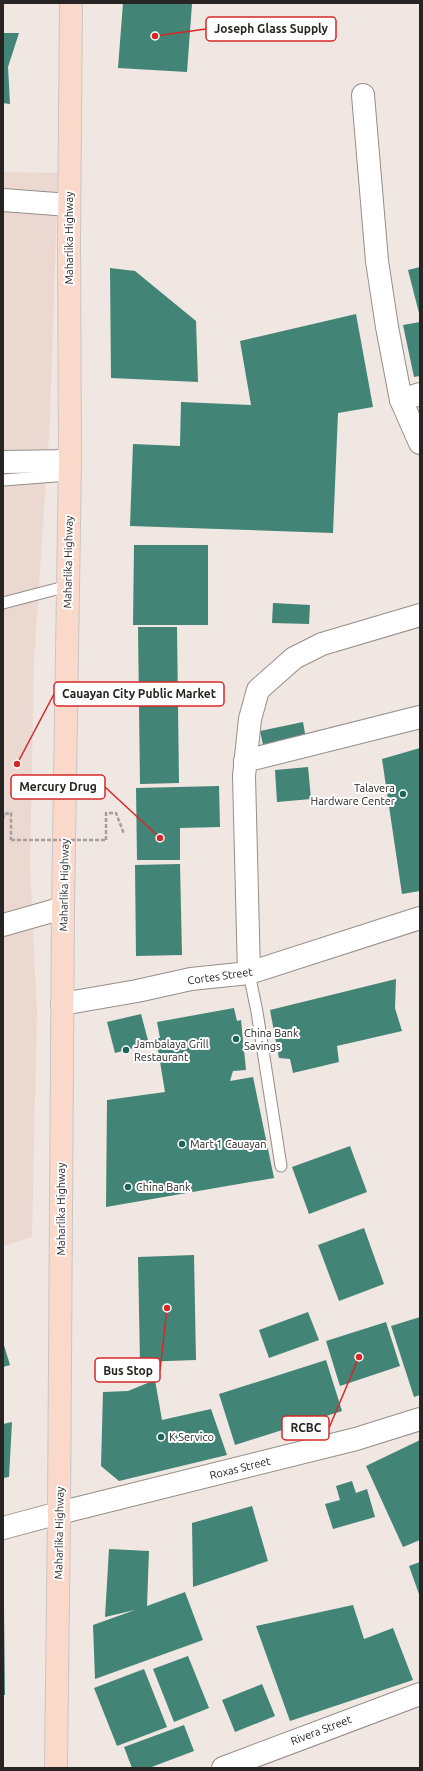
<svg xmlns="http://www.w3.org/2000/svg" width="423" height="1771" font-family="Ubuntu,sans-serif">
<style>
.built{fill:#ebd9d1}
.building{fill:#428476}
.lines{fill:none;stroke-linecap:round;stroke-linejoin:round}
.service-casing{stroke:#968d89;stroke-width:13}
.minor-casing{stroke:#968d89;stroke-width:24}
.tertiary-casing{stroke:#968d89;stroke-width:24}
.primary-casing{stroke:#c7c6c6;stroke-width:24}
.path{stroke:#a69e9b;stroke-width:2.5;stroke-dasharray:4 2;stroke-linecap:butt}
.service{stroke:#fff;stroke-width:11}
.minor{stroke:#fff;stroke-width:22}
.tertiary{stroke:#fff;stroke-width:22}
.primary{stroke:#fbd9ca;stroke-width:22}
.path-bridge{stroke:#a69e9b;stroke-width:2.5;stroke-dasharray:4 2;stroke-linecap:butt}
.poi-dot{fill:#1e6458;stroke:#fff;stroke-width:1.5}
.labels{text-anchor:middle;stroke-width:4;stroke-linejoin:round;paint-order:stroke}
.street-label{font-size:11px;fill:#282423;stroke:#fff}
.poi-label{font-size:11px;fill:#282423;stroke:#fff;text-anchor:start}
.leader{fill:none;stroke:#d62828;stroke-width:1.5}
.callout-dot{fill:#d62828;stroke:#fff;stroke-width:1.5}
.callout{fill:#fff;stroke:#d62828;stroke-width:1.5}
.callout-label{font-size:12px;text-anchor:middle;font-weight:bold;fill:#282423}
</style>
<rect width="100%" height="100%" fill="#f0e6e2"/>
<path class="built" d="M3,172l55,1 -8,248 -16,240 -4,206 7,146 -5,224 -29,9z"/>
<g class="building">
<path d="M123,3l69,1 -5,68 -69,-4z"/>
<path d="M3,33h16l-11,34 2,37 -7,-1z"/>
<path d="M420,267v46h-1l-11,-43z"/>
<path d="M110,268l25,3 61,50 2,61 -87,-4z"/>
<path d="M356,314l17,93 -35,6 -5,120 -203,-7 3,-82 47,2 1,-44 70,3 -11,-64z"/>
<path d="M420,322v54l-6,1 -11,-52z"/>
<path d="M134,545h74v80h-75z"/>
<path d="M273,603l37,2 -1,19 -37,-1z"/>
<path d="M138,627h39l2,156 -39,1z"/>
<path d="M303,722l3,17 -42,10 -4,-18z"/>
<path d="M420,748v143l-18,3 -20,-135z"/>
<path d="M308,767l3,32 -34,3 -2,-32z"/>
<path d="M219,786l1,41 -40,1v32h-43l-1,-72z"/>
<path d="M180,864l2,91 -46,1 -1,-91z"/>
<path d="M396,979l-1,29 7,23 -65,15 2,16 -46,11 -3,-14 -11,-1 -9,-48z"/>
<path d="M234,1008l3,13 4,-1 5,50 -13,1 -3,10 23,-4 21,101 -168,29 1,-107 58,-8 -9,-54h4l-3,-16z"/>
<path d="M141,1014l8,30 -34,9 -8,-31z"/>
<path d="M350,1146l17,46 -58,22 -17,-47z"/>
<path d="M364,1228l20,56 -45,17 -21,-56z"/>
<path d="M194,1255l2,105 -56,2 -2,-105z"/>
<path d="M308,1312l11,28 -50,18 -10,-28z"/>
<path d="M420,1317v78l-6,2 -23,-71z"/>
<path d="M386,1322l14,44 -60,20 -14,-45z"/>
<path d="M3,1342l7,23 -7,2z"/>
<path d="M326,1360l16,51 -107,34 -16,-51z"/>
<path d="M155,1380l7,40 49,-11 16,46 -108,26 -18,-15 2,-74 25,-1z"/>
<path d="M12,1422l-3,55 -6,1v-54z"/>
<path d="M420,1440v100l-17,7 -37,-81z"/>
<path d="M352,1481l4,12 11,-4 8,28 -42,12 -8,-25 15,-4 -4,-14z"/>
<path d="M252,1506l16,55 -75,26 -1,-64z"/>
<path d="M109,1549l40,2 -2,55 38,-14 18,48 -108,39 -2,-54 42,-15 -30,7z"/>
<path d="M420,1562v35l-11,-31z"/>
<path d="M353,1605l11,34 29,-11 20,52 -123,41 -34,-95z"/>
<path d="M3,1610h1l1,85h-2z"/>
<path d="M188,1656l21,52 -35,14 -21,-53z"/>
<path d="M144,1669l23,58 -50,19 -23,-58z"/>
<path d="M262,1684l13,32 -40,16 -13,-32z"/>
<path d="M184,1725l10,26 -45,17h-17l-8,-21z"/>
</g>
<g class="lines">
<g class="service-casing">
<g id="service">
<path d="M3,480l66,-5"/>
<path d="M3,603l65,-17"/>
<path d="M249,973l8,39 24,154"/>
</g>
</g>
<g class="minor-casing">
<g id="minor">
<path d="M363,95l14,166 10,66 14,73 19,43"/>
<path d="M3,200l66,5"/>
<path d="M401,400l19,-6"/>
<path d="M3,462l67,-1"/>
<path d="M245,761l175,-44"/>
<path d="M249,973l-5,-197 6,-57 8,-29 36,-32 28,-14 98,-29"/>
<path d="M3,1528l56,-15"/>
<path d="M223,1768l197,-74"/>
</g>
</g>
<g class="tertiary-casing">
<g id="tertiary">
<path d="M3,925l60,-17"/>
<path d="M62,1004l75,-13 54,-12 58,-6 171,-55"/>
<path d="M59,1513l297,-74 64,-20"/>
</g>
</g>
<g class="primary-casing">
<path id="primary" d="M56,1768l3,-255 4,-605 7,-447 -1,-221 2,-237"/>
</g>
<g class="path">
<path d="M3,819l1,-5 7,-1v27"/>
<path d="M106,840v-27h10l8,21"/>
</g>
<use href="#service" class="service"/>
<use href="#minor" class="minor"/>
<use href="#tertiary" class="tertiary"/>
<use href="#primary" class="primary"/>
<path class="path-bridge" d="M11,840h95"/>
</g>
<g class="poi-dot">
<circle cx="403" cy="794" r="4"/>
<circle cx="236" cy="1039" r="4"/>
<circle cx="126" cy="1050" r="4"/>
<circle cx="182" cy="1144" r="4"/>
<circle cx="128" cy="1187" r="4"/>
<circle cx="161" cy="1437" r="4"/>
</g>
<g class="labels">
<g class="street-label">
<text transform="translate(69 238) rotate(-90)" y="4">Maharlika Highway</text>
<text transform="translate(68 562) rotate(-89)" y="4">Maharlika Highway</text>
<text transform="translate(64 885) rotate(-89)" y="4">Maharlika Highway</text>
<text transform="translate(220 976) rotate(-8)" y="4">Cortes Street</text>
<text transform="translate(61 1209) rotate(-90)" y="4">Maharlika Highway</text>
<text transform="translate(240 1468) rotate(-14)" y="4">Roxas Street</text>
<text transform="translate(59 1533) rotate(-89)" y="4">Maharlika Highway</text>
<text transform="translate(321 1730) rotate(-21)" y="4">Rivera Street</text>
</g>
<g class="poi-label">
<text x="395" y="792" text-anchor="end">Talavera<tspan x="395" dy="13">Hardware Center</tspan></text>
<text x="244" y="1037">China Bank<tspan x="244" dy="13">Savings</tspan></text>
<text x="134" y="1048">Jambalaya Grill<tspan x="134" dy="13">Restaurant</tspan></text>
<text x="190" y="1148">Mart 1 Cauayan</text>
<text x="136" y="1191">China Bank</text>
<text x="169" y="1441">K Servico</text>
</g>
</g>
<path class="leader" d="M155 36L206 29M17 764L54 694M160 838L105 787M167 1308L160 1370M359 1357L329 1428"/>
<g class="callout-dot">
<circle cx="155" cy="36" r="4"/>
<circle cx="17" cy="764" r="4"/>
<circle cx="160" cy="838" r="4"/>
<circle cx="167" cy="1308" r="4"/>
<circle cx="359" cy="1357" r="4"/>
</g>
<g class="callout">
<rect x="206" y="17" width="130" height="24" rx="4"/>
<rect x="54" y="682" width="170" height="24" rx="4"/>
<rect x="11" y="775" width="94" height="24" rx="4"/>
<rect x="95" y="1358" width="65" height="24" rx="4"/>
<rect x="282" y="1416" width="47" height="24" rx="4"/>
</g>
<g class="callout-label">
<text x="271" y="33">Joseph Glass Supply</text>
<text x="139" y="698">Cauayan City Public Market</text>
<text x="58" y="791">Mercury Drug</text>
<text x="128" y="1375">Bus Stop</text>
<text x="306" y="1432">RCBC</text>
</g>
<rect width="423" height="1771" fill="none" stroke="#282423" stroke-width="8"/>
</svg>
